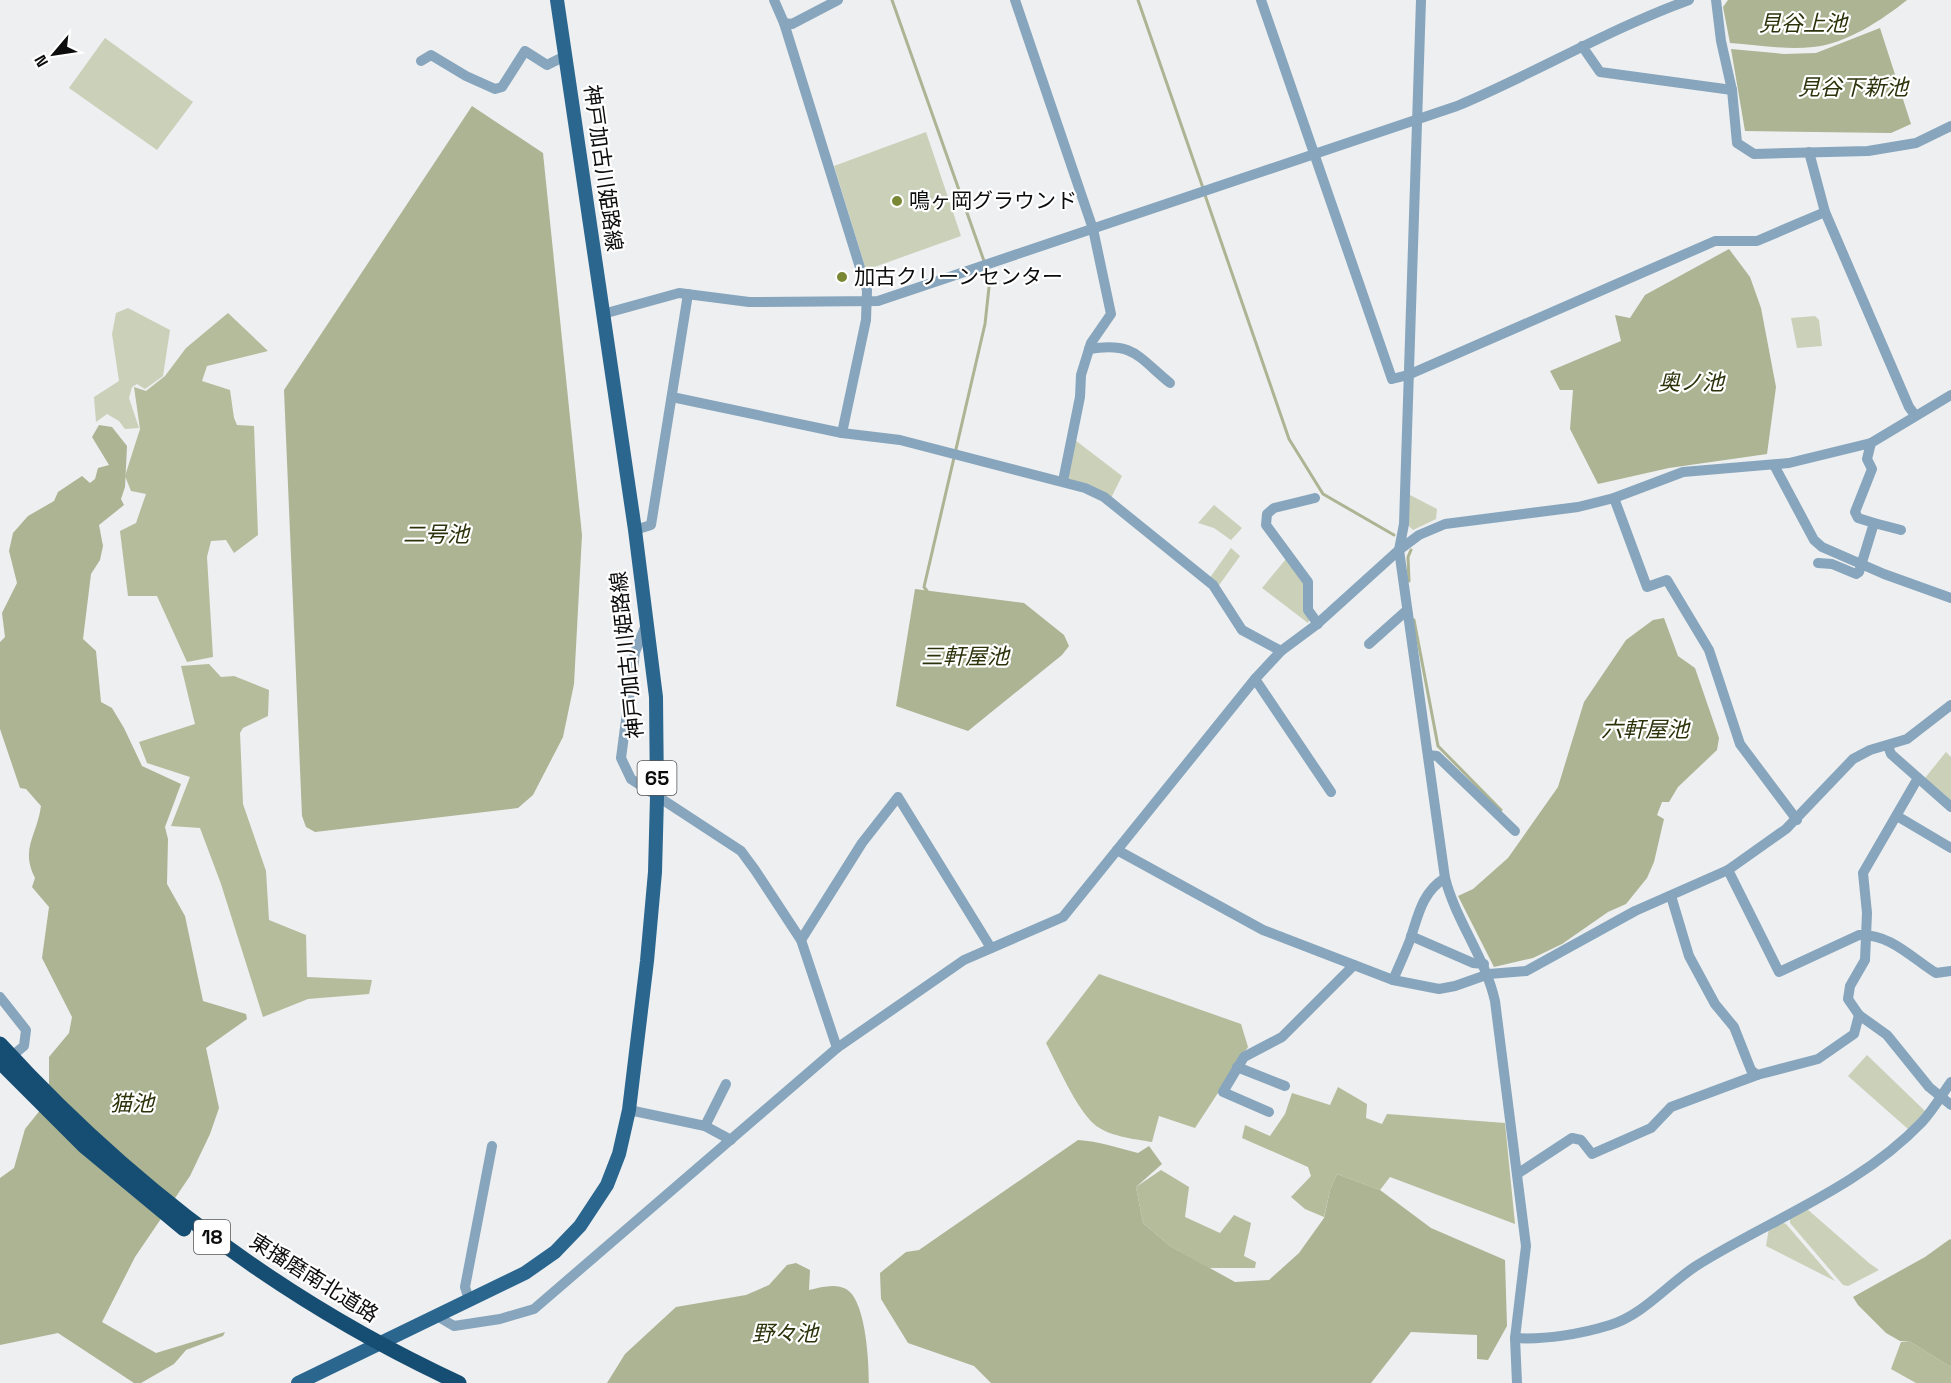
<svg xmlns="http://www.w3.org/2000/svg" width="1951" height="1383" font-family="'Space Grotesk','Noto Sans JP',sans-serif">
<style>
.green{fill:#cbd0b9}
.forest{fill:#b4bc9b}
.water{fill:#acb493}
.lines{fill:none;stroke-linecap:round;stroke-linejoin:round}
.stream{stroke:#acb493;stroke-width:3}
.minor{stroke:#87a5bc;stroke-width:10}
.major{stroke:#2b668f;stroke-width:14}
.highway-bridge{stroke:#164e73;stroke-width:15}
.poi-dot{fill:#7a8836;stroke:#fff;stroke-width:2}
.labels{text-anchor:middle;stroke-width:4.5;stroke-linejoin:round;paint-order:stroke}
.shield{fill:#fff;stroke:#565656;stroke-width:1.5}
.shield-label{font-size:20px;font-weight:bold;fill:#0d0d0e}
.street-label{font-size:21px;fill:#0d0d0e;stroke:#fff}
.poi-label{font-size:21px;fill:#0d0d0e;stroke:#fff;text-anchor:start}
.water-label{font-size:22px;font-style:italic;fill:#2c320a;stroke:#fff}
</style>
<rect width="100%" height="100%" fill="#edeff1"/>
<g class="green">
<path d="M105,38l88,64 -36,48 -88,-62z"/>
<path d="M926,132l35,104 -95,34 -32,-104z"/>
<path d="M128,308l42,22 -7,46 -18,13 -8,-5 -5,3 -3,11 10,30 -14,1 -6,-8 -12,-7 -11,8 -2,-25 25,-16 -7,-47 4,-21z"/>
<path d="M1815,316l4,4 3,26 -25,2 -6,-30z"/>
<path d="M1075,440l47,36 -11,22 -43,-19z"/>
<path d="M1408,494l29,15 -1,10 -23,11 -5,-5z"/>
<path d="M1214,505l28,23 -11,12 -17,-12 -16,-5z"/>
<path d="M1231,548l9,8 -23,32 -8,-9z"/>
<path d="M1286,559l18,20 6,39 -2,5 -46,-35z"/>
<path d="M1946,752l5,5v46l-26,-25z"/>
<path d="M1867,1055l59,57 -18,17 -60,-53z"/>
<path d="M1807,1209l62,54 10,7 -31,16 -5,-1 -53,-62v-4z"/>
<path d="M1781,1222l5,2 49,57 -69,-35 3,-18z"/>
</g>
<g class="forest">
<path d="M228,313l40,38 -61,15 -5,15 28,9 4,28 3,7 17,1 4,109 -24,18 -8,-13 -15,1 -4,16 6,100 -26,5 -30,-66h-29l-8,-65 16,-8 10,-29 -15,-3 -6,-15 15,-47 -6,-42 12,4 19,-15 21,-28z"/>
<path d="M209,664l12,13 13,-1 35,14 -1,26 -25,12 -3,5 3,71 23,67 3,49 37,15 1,42 65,3 -3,14 -61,5 -45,18 -42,-133 -21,-56 -29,-2 19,-49 -43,-14 -8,-21 56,-18 -14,-58z"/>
<path d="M1099,974l142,50 7,23 -53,81 -36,-12 -7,26c-18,-3 -45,-6 -58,-18 -18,-16 -36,-58 -48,-81z"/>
<path d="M1338,1087l29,17 -1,14 16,6 5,-10 118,9 10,101 -125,-47 -10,13 -43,-16 -7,16 -6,27 -19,-8 -14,-12 20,-21 -3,-9 -66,-29 3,-13 25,11 15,-22 7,-21 38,12z"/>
<path d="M1161,1170l28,17 -4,30 35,16 14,-18 17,8 -7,33 12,6 -1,6h-46l-39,-22 -27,-23 -7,-36z"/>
<path d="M1909,1341l42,26v16h-35l-25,-14 10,-27z"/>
</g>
<g class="water">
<path d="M1728,0h179c-25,20 -61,44 -94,47 -27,3 -56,-2 -83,-4l-7,-36z"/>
<path d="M1880,28l31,96 -20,9 -146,-2 -14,-82 53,5 32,-1z"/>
<path d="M472,106l71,47 39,382 -8,149 -11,53 -30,58 -15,13 -203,24 -9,-5 -4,-11 -18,-426z"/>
<path d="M1729,249l21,28 11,31 15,79 -9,67 -98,14 -71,16 -28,-55 3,-39h-13l-10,-19 71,-30 -6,-26 15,3 15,-23z"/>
<path d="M99,425l13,2 15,19 -2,41 -4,12 3,6 -25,20 4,21 -3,14 -9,14 -8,65 13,12 5,51 11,6 12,20 18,38 39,18 -16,43 3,12 -1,45 18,32 18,85 43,13 1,5 -41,29 13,60 -9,26 -20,42 -55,81 -33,65 54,31 69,-21 -2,4 -37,14 -12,14 -33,19h-7l-76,-50 -58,12v-167l14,-10 11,-39 24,-30v-42l20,-24 3,-16 -30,-59 7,-51 -17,-20 3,-9c-15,-30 2,-42 6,-72l-15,-17 -6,-1 -20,-59v-87l5,-5 -3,-24 15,-30 -8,-32 4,-18 15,-17 26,-15 4,-9 24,-16 8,7 5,-4 3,-11 11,-3 -17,-28z"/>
<path d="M915,589l109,14 40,32 5,11 -7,9 -94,76 -72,-25z"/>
<path d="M1664,618l14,38 17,12 24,70 -2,12 -39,37 -9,15h-7l-5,13 7,4 -10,43 -7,16 -21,26 -18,8 -46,32 -29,14 -39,9 -36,-71 15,-7 35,-31 50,-71 26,-85 42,-62 27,-20z"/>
<path d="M1078,1140c20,1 40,8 60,13l11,-7 13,18 -26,23 7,36 27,23 65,36 34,-2 30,-27 25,-35 6,-28 7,-16 43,16 51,38 74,32 2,66 -19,34 -11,-1v-24l-66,-3 -40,51h-380l-17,-17 -66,-23 -27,-44 -1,-26 26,-21 13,-2z"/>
<path d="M1950,1239l1,1v127l-42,-26h-9l-14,-8 -28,-28 -5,-8 72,-40z"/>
<path d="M796,1263l14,7 -1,20c12,-3 27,-7 37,-1 20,11 23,73 23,94h-262l18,-29 51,-47 70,-12 23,-10 18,-20z"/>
</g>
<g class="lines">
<g class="stream">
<path d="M892,0l92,261"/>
<path d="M1138,0l65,188"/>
<path d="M1205,195l84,244 34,55 71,41"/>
<path d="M1409,581l-1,-24 3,-7"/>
<path d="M927,591l-3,-4 61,-263 5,-46 -3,-10"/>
<path d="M1414,620l24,126 63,64"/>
</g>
<g class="minor">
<path d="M774,0l10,23 83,267 -1,30 -24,113"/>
<path d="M1015,0l78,229 18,85 -20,29 -10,32 -1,22 -17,84"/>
<path d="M1261,0l131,379 16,-4 307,-134h42l68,-29"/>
<path d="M1421,0l-17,524 -5,26 46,328c11,43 40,79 50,123l31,245 -11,92 2,45"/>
<path d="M1716,0l5,41 11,49"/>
<path d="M784,23l8,1 46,-24"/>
<path d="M1582,46l18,26 132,18 5,53 17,11 114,-3 48,-8 35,-17"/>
<path d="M421,61l10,-6 35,21 29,13 7,-2 23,-36 22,14 18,-9"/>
<path d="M1809,152l16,60 84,195 6,8"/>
<path d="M603,314l76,-21 70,9 129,-1 579,-195c79,-33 152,-77 232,-106"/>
<path d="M1089,349c45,-7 48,7 81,34"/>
<path d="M672,397l170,36 58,7 185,48 19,9 109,88 29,45 39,21"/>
<path d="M1774,465l40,75 8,7 62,27 67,24"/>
<path d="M1315,498l-41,10 -7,6 -1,11 42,57v28l10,14"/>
<path d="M1614,498l33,89 20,-7 42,70 31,94 57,76"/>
<path d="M1874,523l27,7"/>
<path d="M635,530l16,-5 37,-231"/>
<path d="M1818,563l14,1 24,10 3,-2 15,-49 -16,-5 -3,-6 17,-43 -5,-10 4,-16"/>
<path d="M646,625l-11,27 -14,106 10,21 110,72 14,19 46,70 36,108"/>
<path d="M1369,644l37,-33"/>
<path d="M1255,679l76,113"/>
<path d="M1888,746l3,8 60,53"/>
<path d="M1428,755l9,1 78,75"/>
<path d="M1918,778l-55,95 4,40 -2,47 -15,26 -2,13 11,16 28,20 42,52 22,18"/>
<path d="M1897,816l54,32"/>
<path d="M1117,850l146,80 130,50 46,9 16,-3 34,-12 37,-3 109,-60 93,-41 58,-41 67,-70 17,-9 37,-11 44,-34"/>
<path d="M1728,870l51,102 80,-37c30,-2 53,23 77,38l15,-2"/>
<path d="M1671,896l18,60 26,48 19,23 17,43 6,5"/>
<path d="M1411,936l62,27 11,1"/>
<path d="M801,940l61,-97 36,-46 93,151"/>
<path d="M1393,980c6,-14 12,-27 17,-40 8,-24 12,-48 35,-62"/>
<path d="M0,997l26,33 -2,16 -17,14"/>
<path d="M1237,1067l48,19"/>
<path d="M629,1110l76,16 26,14"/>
<path d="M1269,1112l-46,-20 21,-35 38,-20 72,-72"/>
<path d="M705,1126l21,-42"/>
<path d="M1517,1174l55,-36 9,2 11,14 59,-26 20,-21 86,-32 61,-16 36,-25 5,-19"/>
<path d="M469,1300l-4,-13 27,-141"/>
<path d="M437,1316l17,10 46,-7 34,-10 303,-261 127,-88 99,-43 192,-238 26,-28 35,-26 83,-75 20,-15 26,-11 133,-17 36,-9 69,-26 106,-9 82,-20 80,-48"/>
<path d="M1515,1338c30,2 66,-4 95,-13 33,-10 57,-40 86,-59 75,-47 163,-78 226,-144 11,-12 19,-26 29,-40"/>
</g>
<path class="major" d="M298,1383l227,-110 30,-21 25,-26 27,-41 12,-31 10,-44 18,-149 8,-89 2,-75 -1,-100 -21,-167 -78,-530"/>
<g class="highway-bridge">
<path d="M0,1044c130,142 284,258 459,339"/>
<path d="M0,1062l84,84 100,83"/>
</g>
</g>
<g class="poi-dot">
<circle cx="897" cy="201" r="6"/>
<circle cx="842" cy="277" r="6"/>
</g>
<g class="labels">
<g class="shield">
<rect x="637.5" y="761" width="39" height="34" rx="4.5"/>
<rect x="194" y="1220" width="36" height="34" rx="4.5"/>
</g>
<g class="shield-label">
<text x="657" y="785">65</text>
<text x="212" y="1244">18</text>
</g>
<g class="street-label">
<text transform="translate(603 168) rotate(82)" y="7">神戸加古川姫路線</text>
<text transform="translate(627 655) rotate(-96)" y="7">神戸加古川姫路線</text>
<text transform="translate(314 1278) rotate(32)" y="7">東播磨南北道路</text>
</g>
<g class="poi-label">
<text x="909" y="208">鳴ヶ岡グラウンド</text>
<text x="854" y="284">加古クリーンセンター</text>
</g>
<g class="water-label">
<text x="1803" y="31">見谷上池</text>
<text x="1853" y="95">見谷下新池</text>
<text x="1691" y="390">奥ノ池</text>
<text x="436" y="542">二号池</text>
<text x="965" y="664">三軒屋池</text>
<text x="1645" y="737">六軒屋池</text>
<text x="132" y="1111">猫池</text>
<text x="785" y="1341">野々池</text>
</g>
</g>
<g transform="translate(54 54) rotate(241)" stroke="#ffffff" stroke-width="4.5" paint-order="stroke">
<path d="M0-4.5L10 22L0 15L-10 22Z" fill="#0d0d0e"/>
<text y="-9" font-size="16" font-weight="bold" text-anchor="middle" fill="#0d0d0e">N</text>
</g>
</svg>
